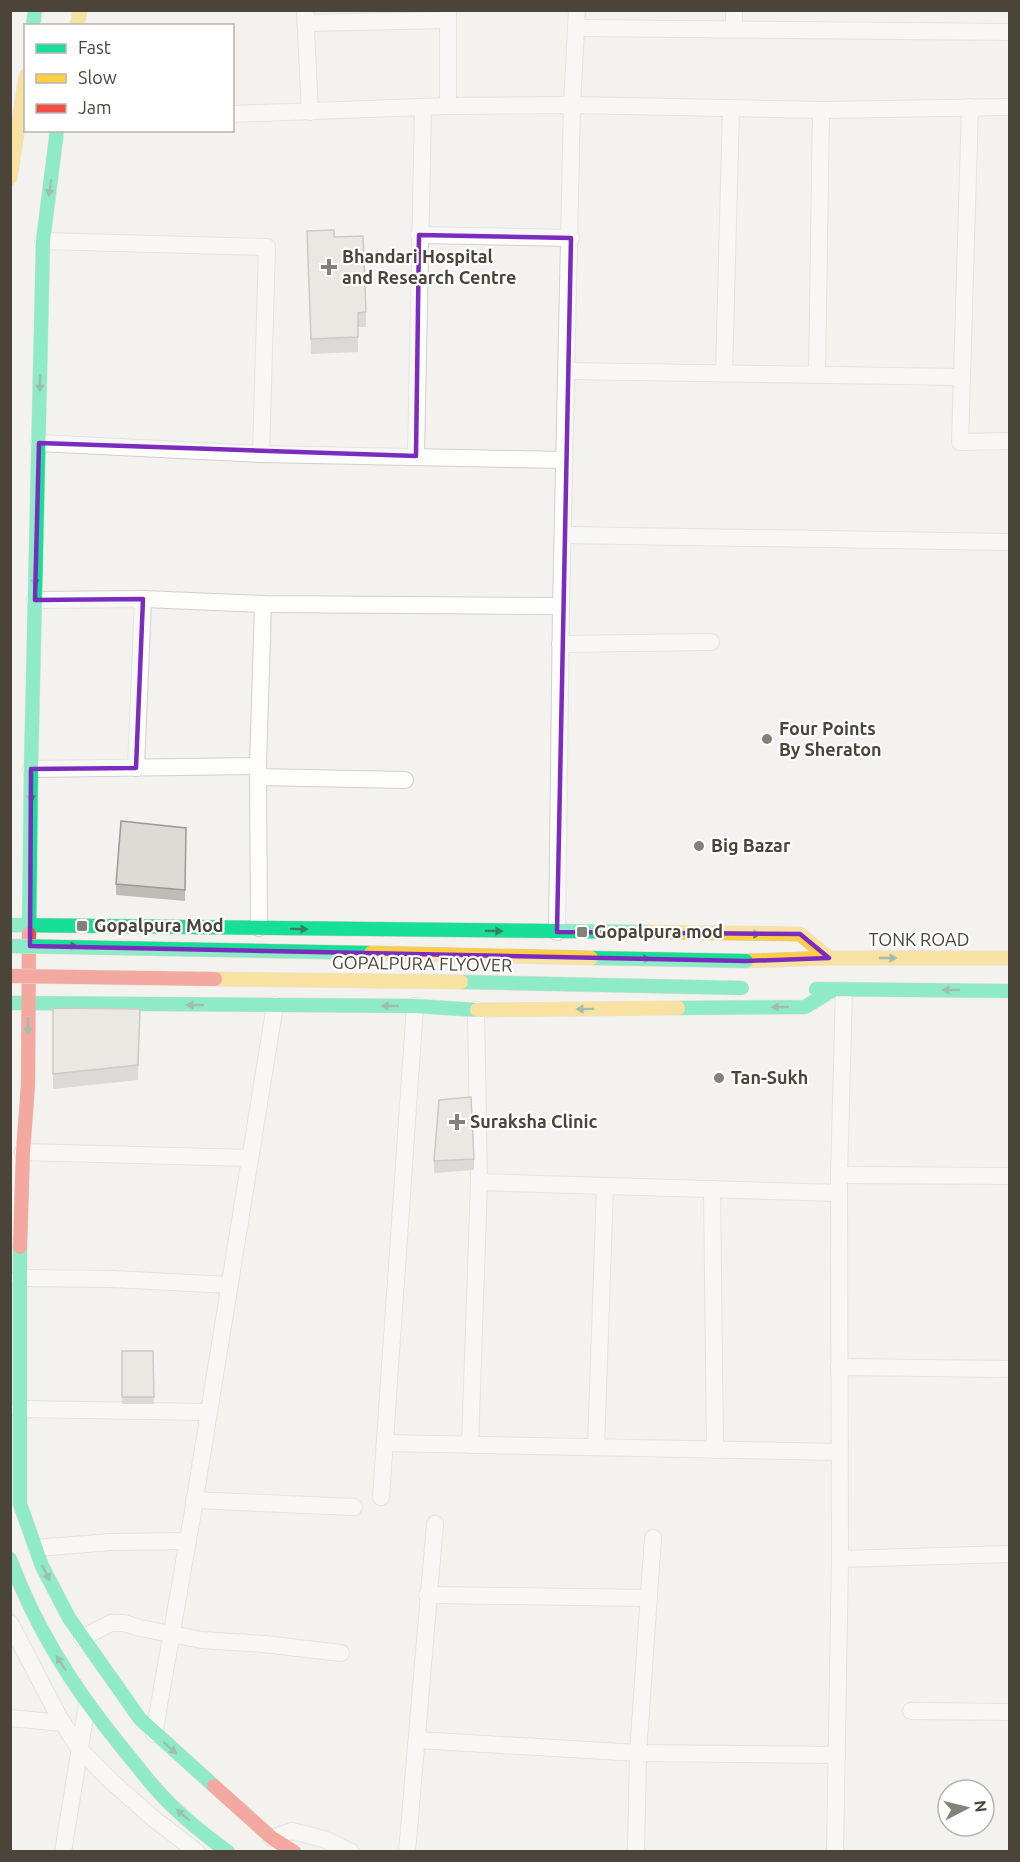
<svg xmlns="http://www.w3.org/2000/svg" width="1020" height="1862" font-family="Ubuntu,sans-serif">
<style>
.lines{fill:none;stroke-linecap:round;stroke-linejoin:round}
.street-casing{stroke:#d2d0cb;stroke-width:18}
.fast-casing{stroke:#d6cebb;stroke-width:15}
.slow-casing{stroke:#d6cebb;stroke-width:15}
.jam-casing{stroke:#d6cebb;stroke-width:15}
.street{stroke:#fdfdfc;stroke-width:16}
.fast{stroke:#16e098;stroke-width:14}
.slow{stroke:#ffcf43;stroke-width:14}
.jam{stroke:#f24e42;stroke-width:14}
.fast-bridge-casing{stroke:#d6cebb;stroke-width:15;stroke-linecap:butt}
.slow-bridge-casing{stroke:#d6cebb;stroke-width:15;stroke-linecap:butt}
.jam-bridge-casing{stroke:#d6cebb;stroke-width:15;stroke-linecap:butt}
.fast-bridge{stroke:#16e098;stroke-width:14}
.slow-bridge{stroke:#ffcf43;stroke-width:14}
.jam-bridge{stroke:#f24e42;stroke-width:14}
.wall{fill:#bfbcb8}
.building{fill:#dedbd6;stroke:#9b9996;stroke-width:1.5}
.oneway{fill:#36825f}
.marked{fill:none;stroke:#7b2cbf;stroke-width:4.5;stroke-linejoin:round}
.poi-dot{fill:#868178;stroke:#fff;stroke-width:2}
.labels{text-anchor:middle;stroke-width:4.5;stroke-linejoin:round;paint-order:stroke}
.poi-label{font-size:18px;font-weight:bold;fill:#4b4439;stroke:#fff;text-anchor:start}
.street-label{font-size:18px;fill:#4b4439;stroke:#fff}
</style>
<rect width="100%" height="100%" fill="#f4f2ee"/>
<g class="lines">
<g class="street-casing">
<g id="street">
<path d="M305,10l5,102"/>
<path d="M305,23l142,-3"/>
<path d="M576,28l434,4"/>
<path d="M734,29v-19"/>
<path d="M448,106v-96"/>
<path d="M970,107l-10,335 50,-1"/>
<path d="M232,114l216,-8 124,-1 249,5 189,-3"/>
<path d="M419,235l152,3"/>
<path d="M43,241l224,6 -6,207"/>
<path d="M567,371l395,6"/>
<path d="M724,373l7,-265"/>
<path d="M817,375l4,-265"/>
<path d="M39,443l222,11 304,6"/>
<path d="M416,456l7,-348"/>
<path d="M563,535l447,7"/>
<path d="M35,600l108,-1 120,5 298,2"/>
<path d="M560,644l151,-2"/>
<path d="M136,768l7,-169"/>
<path d="M31,769l227,-3"/>
<path d="M258,777l147,3"/>
<path d="M259,928l-1,-162 5,-162"/>
<path d="M557,932l4,-326 11,-501 5,-95"/>
<path d="M23,1152l226,6"/>
<path d="M839,1175l171,1"/>
<path d="M479,1182l360,11"/>
<path d="M712,1189l3,261"/>
<path d="M19,1278l94,1 116,6"/>
<path d="M839,1367l171,2"/>
<path d="M19,1409l189,3"/>
<path d="M386,1443l453,9"/>
<path d="M470,1445l9,-263 -3,-172"/>
<path d="M596,1447l9,-261"/>
<path d="M381,1497l34,-491"/>
<path d="M194,1500l160,7"/>
<path d="M36,1548l75,-6 77,-1"/>
<path d="M840,1559l170,-5"/>
<path d="M427,1595l222,3"/>
<path d="M10,1623l49,94 21,33 32,32 42,37 43,33"/>
<path d="M82,1638l29,-15h13l16,5 62,12 62,4 77,9"/>
<path d="M911,1711l99,1"/>
<path d="M10,1718l53,5"/>
<path d="M154,1734l38,-217 83,-512"/>
<path d="M417,1740l221,13 199,2"/>
<path d="M272,1838l20,-7 32,8 27,13"/>
<path d="M63,1852l24,-148"/>
<path d="M407,1852l28,-328"/>
<path d="M636,1852l2,-99 15,-215"/>
<path d="M835,1852l5,-293 -1,-384 5,-185"/>
</g>
</g>
<g class="fast-casing">
<g id="fast">
<path d="M33,26l2,-16"/>
<path d="M10,925l640,7"/>
<path d="M29,934l2,-165 12,-528 14,-111"/>
<path d="M816,989l194,2"/>
<path d="M12,1003l403,3 62,4"/>
<path d="M678,1008l127,-1 28,-17"/>
<path d="M20,1247v257l22,62 27,52 71,101 74,67"/>
<path d="M10,1559c26,71 66,133 114,191 11,13 21,27 32,39 21,24 46,44 72,63"/>
</g>
</g>
<g class="slow-casing">
<g id="slow">
<path d="M77,26l3,-16"/>
<path d="M10,178l16,-102"/>
<path d="M650,932l150,2 29,24"/>
<path d="M746,961l83,-3h181"/>
<path d="M477,1010l201,-2"/>
</g>
</g>
<g class="jam-casing">
<g id="jam">
<path d="M20,1247l3,-95 5,-67 1,-151"/>
<path d="M214,1786l58,52 22,14"/>
</g>
</g>
<use href="#street" class="street"/>
<use href="#fast" class="fast"/>
<use href="#slow" class="slow"/>
<use href="#jam" class="jam"/>
<g class="fast-bridge-casing">
<g id="fast-bridge">
<path d="M10,946l361,7"/>
<path d="M591,958l155,3"/>
<path d="M461,982l281,6"/>
</g>
</g>
<g class="slow-bridge-casing">
<g id="slow-bridge">
<path d="M371,953l220,5"/>
<path d="M215,979l246,3"/>
</g>
</g>
<g class="jam-bridge-casing">
<path id="jam-bridge" d="M10,976l205,3"/>
</g>
<use href="#fast-bridge" class="fast-bridge"/>
<use href="#slow-bridge" class="slow-bridge"/>
<use href="#jam-bridge" class="jam-bridge"/>
</g>
<g class="wall">
<path d="M307,231l27,6 32,75v15h-8v25l-47,2z"/>
<path d="M186,828l-1,73 -69,-6v-11z"/>
<path d="M53,1008l87,1 -2,71 -85,9z"/>
<path d="M474,1159v11l-40,3v-12z"/>
<path d="M122,1351h31l1,53h-32z"/>
</g>
<g class="building">
<path d="M334,230v7l29,-1 3,76 -8,1v24l-47,2 -4,-108z"/>
<path d="M121,821l65,7 -1,62 -69,-6z"/>
<path d="M53,1008l87,1 -2,56 -85,9z"/>
<path d="M471,1097l3,62 -40,2 5,-61z"/>
<path d="M122,1351h31l1,46h-32z"/>
</g>
<defs><path id="oneway-solid" d="M-6-.8H1V-3.2L6.5 0L1 3.2V.8H-6Z" transform="scale(1.5)"/></defs>
<g class="oneway">
<use href="#oneway-solid" transform="translate(50 188) rotate(98)"/>
<use href="#oneway-solid" transform="translate(40 383) rotate(91)"/>
<use href="#oneway-solid" transform="translate(35 578) rotate(91)"/>
<use href="#oneway-solid" transform="translate(31 794) rotate(90)"/>
<use href="#oneway-solid" transform="translate(299 929) rotate(1)"/>
<use href="#oneway-solid" transform="translate(494 931) rotate(1)"/>
<use href="#oneway-solid" transform="translate(752 934) rotate(1)"/>
<use href="#oneway-solid" transform="translate(69 946) rotate(1)"/>
<use href="#oneway-solid" transform="translate(888 958)"/>
<use href="#oneway-solid" transform="translate(642 959) rotate(1)"/>
<use href="#oneway-solid" transform="translate(951 990) rotate(-180)"/>
<use href="#oneway-solid" transform="translate(195 1005) rotate(-180)"/>
<use href="#oneway-solid" transform="translate(390 1006) rotate(-180)"/>
<use href="#oneway-solid" transform="translate(780 1007) rotate(179)"/>
<use href="#oneway-solid" transform="translate(585 1009) rotate(179)"/>
<use href="#oneway-solid" transform="translate(28 1026) rotate(90)"/>
<use href="#oneway-solid" transform="translate(46 1573) rotate(64)"/>
<use href="#oneway-solid" transform="translate(61 1663) rotate(-123)"/>
<use href="#oneway-solid" transform="translate(170 1748) rotate(42)"/>
<use href="#oneway-solid" transform="translate(183 1815) rotate(-139)"/>
</g>
<path d="M0 0H1020V1862H0ZM419,235l152,3 -14,694 243,2 29,24 -83,3 -716,-15 1,-177 105,-1 7,-169 -108,1 4,-157 377,13z" fill="#f4f2ee" fill-opacity=".55" fill-rule="evenodd"/>
<path class="marked" d="M419,235l152,3 -14,694 243,2 29,24 -83,3 -716,-15 1,-177 105,-1 7,-169 -108,1 4,-157 377,13z"/>
<g class="poi-dot">
<path d="M326 258h6v6h6v6h-6v6h-6v-6h-6v-6h6z"/>
<circle cx="767" cy="739" r="6"/>
<circle cx="699" cy="846" r="6"/>
<rect x="76" y="920" width="12" height="12" rx="3"/>
<rect x="576" y="926" width="12" height="12" rx="3"/>
<circle cx="719" cy="1078" r="6"/>
<path d="M454 1113h6v6h6v6h-6v6h-6v-6h-6v-6h6z"/>
</g>
<g class="labels">
<g class="poi-label">
<text x="342" y="263">Bhandari Hospital<tspan x="342" dy="21">and Research Centre</tspan></text>
<text x="779" y="735">Four Points<tspan x="779" dy="21">By Sheraton</tspan></text>
<text x="711" y="852">Big Bazar</text>
<text x="94" y="932">Gopalpura Mod</text>
<text x="594" y="938">Gopalpura mod</text>
<text x="731" y="1084">Tan-Sukh</text>
<text x="470" y="1128">Suraksha Clinic</text>
</g>
<g class="street-label">
<text x="919" y="946">TONK ROAD</text>
<text transform="translate(422 964) rotate(1)" y="6">GOPALPURA FLYOVER</text>
</g>
</g>
<rect width="1020" height="1862" fill="none" stroke="#4b4439" stroke-width="24"/>
<rect x="24" y="24" width="210" height="108" fill="#ffffff" stroke="#b7b4b0" stroke-width="1.5"/>
<rect x="36" y="44" width="30" height="9" fill="#16e098" stroke="#b7b4b0" stroke-width="1.5"/>
<text x="78" y="54" font-size="18" fill="#4b4439">Fast</text>
<rect x="36" y="74" width="30" height="9" fill="#ffcf43" stroke="#b7b4b0" stroke-width="1.5"/>
<text x="78" y="84" font-size="18" fill="#4b4439">Slow</text>
<rect x="36" y="104" width="30" height="9" fill="#f24e42" stroke="#b7b4b0" stroke-width="1.5"/>
<text x="78" y="114" font-size="18" fill="#4b4439">Jam</text>
<g transform="translate(966 1808) rotate(83)"><circle r="28" fill="#ffffff" stroke="#b7b4b0" stroke-width="1.5"/>
<path d="M0-4.5L10 22L0 15L-10 22Z" fill="#868178"/>
<text y="-9" font-size="16" font-weight="bold" text-anchor="middle" fill="#4b4439">N</text>
</g>
</svg>
